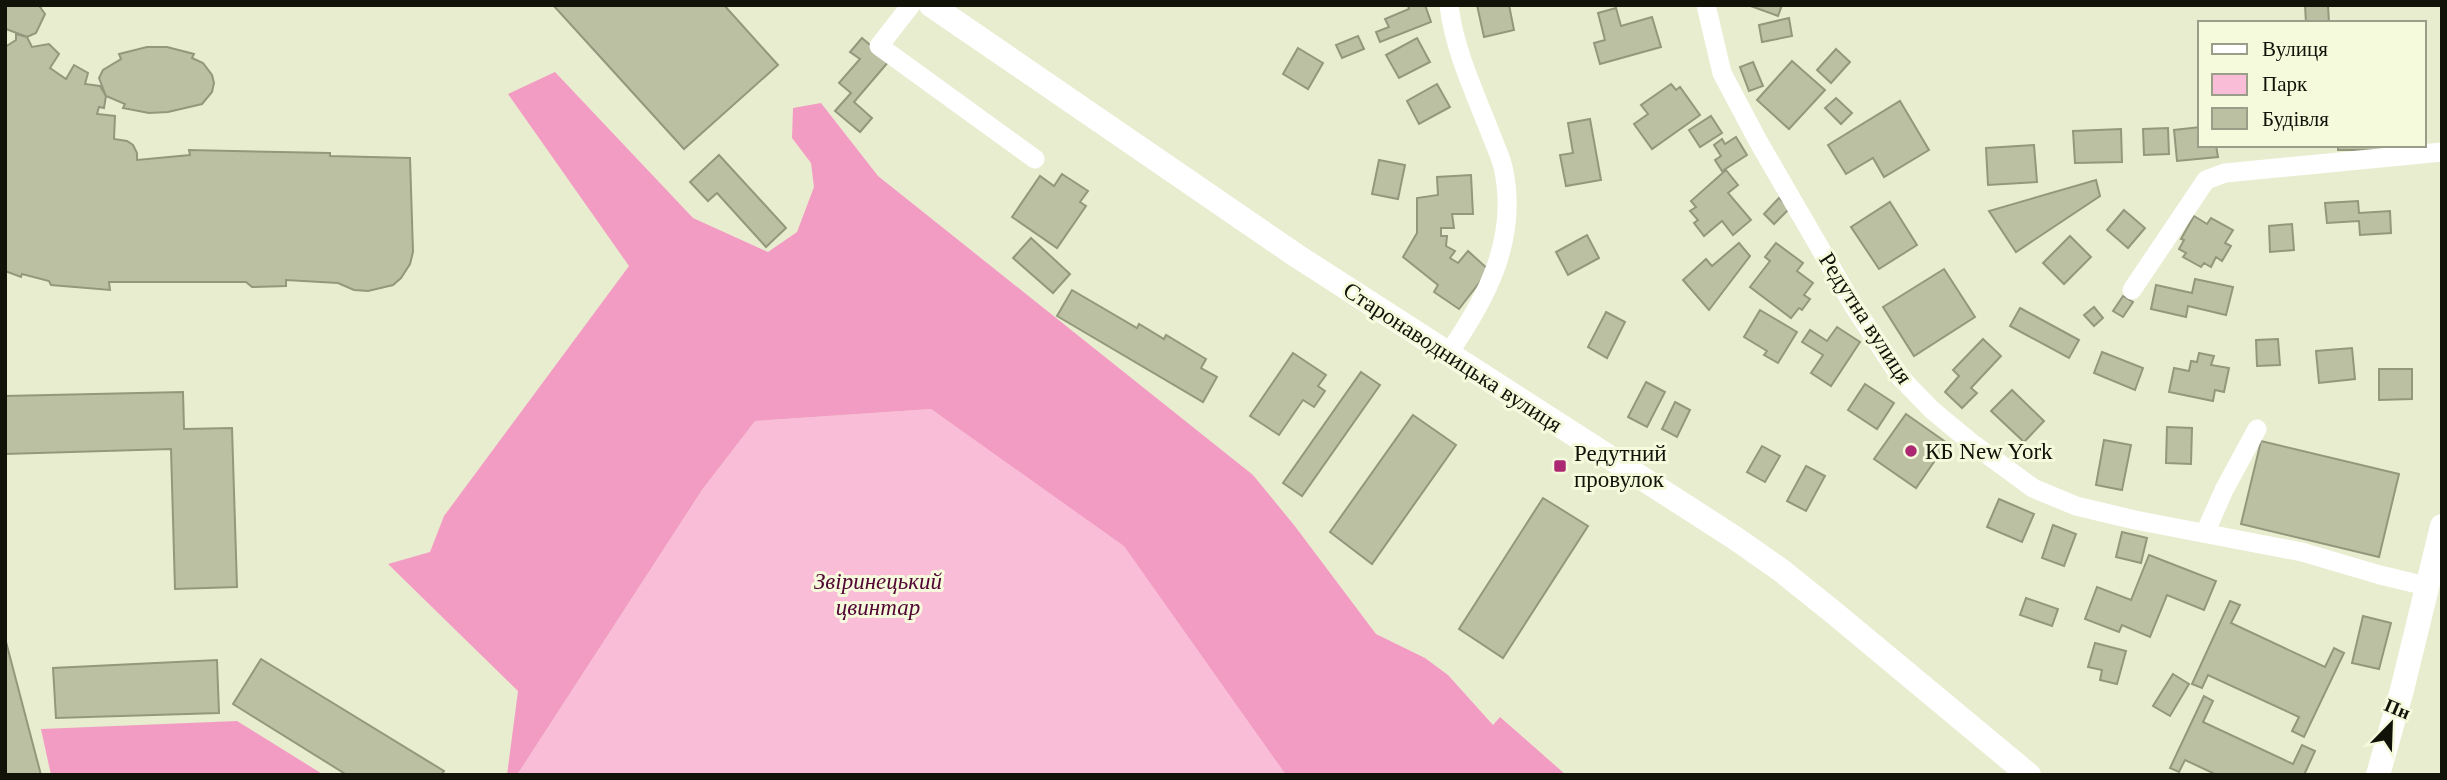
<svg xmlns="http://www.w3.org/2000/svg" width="2447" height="780" font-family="Georgia,serif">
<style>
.green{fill:#fabdd8}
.forest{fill:#f29cc3}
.building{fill:#bcc0a3;stroke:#93977c;stroke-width:2}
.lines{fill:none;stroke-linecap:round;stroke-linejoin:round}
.minor{stroke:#fff;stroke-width:19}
.major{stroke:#fff;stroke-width:24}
.poi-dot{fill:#ac2873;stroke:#f6fadd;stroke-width:2.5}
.labels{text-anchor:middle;stroke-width:6;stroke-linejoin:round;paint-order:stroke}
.street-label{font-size:23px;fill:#111208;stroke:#f6fadd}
.poi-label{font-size:23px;fill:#111208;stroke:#f6fadd;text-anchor:start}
.park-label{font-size:23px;font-style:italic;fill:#520633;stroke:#f6fadd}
</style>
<rect width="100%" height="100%" fill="#e9edd0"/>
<path class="green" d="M931,409l193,136 162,230h-769l185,-285 53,-69z"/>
<g class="forest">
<path d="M555,72l138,146 75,34 29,-20 17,-45 -3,-24 -19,-25 1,-30 28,-5 57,73 375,299 41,50 82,109 49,24 23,17 45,50 7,-8 66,58h-280l-162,-229 -193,-137 -176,12 -53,69 -185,285h-10l11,-84 -130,-127 42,-12 14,-36 185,-250 -121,-172z"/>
<path d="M237,721l87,54h-273l-10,-46z"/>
</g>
<g class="building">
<path d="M5,5h39l-4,2 5,7 -9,19 -9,4 -21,-8z"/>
<path d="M553,5h171l54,60 -94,84z"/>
<path d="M1408,5h17l6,17 -51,20 -4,-10 13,-5 -4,-8 24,-10z"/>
<path d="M1477,5h32l5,25 -30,7z"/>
<path d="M1748,5h34l-4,11z"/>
<path d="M2305,5h23l1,18h-23z"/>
<path d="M1616,8l5,18 31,-9 9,30 -61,17 -6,-21 11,-3 -7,-27z"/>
<path d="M1789,18l3,18 -30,6 -3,-17z"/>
<path d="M16,34l11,3 5,10 17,-3 10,10 -9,14 16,11 8,-14 14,8 -3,11 15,2 6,10 -2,12 -5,-1 -2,7 18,2 -1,23 13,2 6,4 4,8v7l53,-5 -1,-5 141,3v3l80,2 3,94 -3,12 -9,14 -8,7 -25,6 -14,-1 -16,-7 -52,-3v6l-34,1 -6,-5h-137l1,8 -59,-5 -2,-4 -27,-7 -1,3 -16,-6v-224l11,-7z"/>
<path d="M1358,36l6,13 -22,9 -6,-13z"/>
<path d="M862,38l27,23 -35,41 18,16 -12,14 -25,-21 16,-18 -12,-10 21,-24 -10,-7z"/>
<path d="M1417,38l13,24 -31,16 -13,-23z"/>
<path d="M147,47h20l27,7 -2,4 11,5 9,12 2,8 -2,9 -10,12 -34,8 -19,1 -26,-5 2,-4 -19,-8 -7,-18 4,-8 18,-11 -2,-5z"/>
<path d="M1298,48l25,15 -15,26 -25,-15z"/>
<path d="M1836,49l14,13 -19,21 -14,-13z"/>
<path d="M1792,61l33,29 -36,39 -32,-29z"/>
<path d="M1753,62l10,24 -14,5 -9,-24z"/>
<path d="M1437,84l13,23 -31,17 -12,-23z"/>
<path d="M1671,84l5,6 4,-3 20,28 -48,34 -18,-25 14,-10 -7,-9z"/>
<path d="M1836,98l16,15 -11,11 -16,-16z"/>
<path d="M1900,101l29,49 -45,27 -11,-19 -27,16 -18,-29z"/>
<path d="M1711,116l11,17 -22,14 -11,-17z"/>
<path d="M1590,119l11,61 -35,6 -6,-31 13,-2 -5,-30z"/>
<path d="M2200,127v18h16l2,12 -41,4 -3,-31z"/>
<path d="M2168,128l1,26 -25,1 -1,-26z"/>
<path d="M2121,129l1,33 -47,1 -2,-32z"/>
<path d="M1736,137l11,18 -25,16 -7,-11 6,-4 -7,-11 8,-6 3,5z"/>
<path d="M2034,145l3,37 -49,3 -2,-37z"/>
<rect x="2338" y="145" width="74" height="5"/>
<path d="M719,155l67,73 -20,19 -49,-54 -9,8 -18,-19z"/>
<path d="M1379,160l26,5 -7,34 -26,-5z"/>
<path d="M1726,170l12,15 -10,8 23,27 -18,15 -11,-14 -18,15 -10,-13 4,-3 -8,-9 6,-4 -5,-6z"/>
<path d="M1062,174l26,17 -8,11 6,4 -29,42 -45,-31 28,-41 14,10z"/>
<path d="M1471,175l2,39h-21l2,14h-13v8h6l-1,10 9,5 -5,7 8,5 10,-12 21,19 -30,39 -25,-17 4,-7 -35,-28 14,-24v-35l21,-3 -1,-18z"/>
<path d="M2096,180l4,16 -84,56 -27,-41z"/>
<path d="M1779,198l11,10 -16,16 -10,-10z"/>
<path d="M2358,201l1,12 31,-2 1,22 -31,2 -1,-14 -32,2 -2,-20z"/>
<path d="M1890,202l27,43 -38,24 -28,-42z"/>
<path d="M2124,210l21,18 -17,20 -21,-18z"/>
<path d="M2194,216l13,8 4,-6 22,12 -8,13 6,3 -9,15 -6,-4 -5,10 -7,-4 -3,4 -18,-10 3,-4 -7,-4 5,-9 -3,-1z"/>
<path d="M2292,224l2,26 -24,2 -1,-26z"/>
<path d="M1587,235l12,23 -31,17 -12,-23z"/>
<path d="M2070,236l21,21 -27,27 -21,-21z"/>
<path d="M1031,238l39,36 -17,19 -40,-35z"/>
<path d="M1739,243l11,13 -41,54 -26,-30 23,-21 6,7z"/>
<path d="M1776,243l27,20 -6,8 16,12 -9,12 6,4 -8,11 -3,-2 -8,10 -41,-31 20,-26 -5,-4z"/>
<path d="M1944,269l31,48 -61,39 -31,-49z"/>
<path d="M2195,279l38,8 -7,28 -38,-9 -2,11 -35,-8 5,-24 36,8z"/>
<path d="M1072,290l65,38 2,-4 25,15 2,-4 40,24 -5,9 16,9 -14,25 -146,-86z"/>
<path d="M2123,296l10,6 -10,15 -10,-6z"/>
<path d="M2094,307l9,11 -9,8 -10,-11z"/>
<path d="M2020,308l59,32 -10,18 -59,-32z"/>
<path d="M1760,310l37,22 -19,31 -14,-8 3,-4 -23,-14z"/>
<path d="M1606,312l19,10 -18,36 -19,-11z"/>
<path d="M1837,327l23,15 -29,44 -20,-13 12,-18 -21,-13 8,-12 17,11z"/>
<path d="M1983,339l18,17 -30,32 6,5 -15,15 -17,-16 14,-16 -6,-6z"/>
<path d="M2278,339l2,26 -23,1 -1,-26z"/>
<path d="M2352,348l3,31 -36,4 -3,-32z"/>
<path d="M2102,352l41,16 -8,22 -41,-17z"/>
<path d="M1293,353l33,22 -8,11 7,5 -11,16 -11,-7 -24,35 -29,-19z"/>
<path d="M2199,353l15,3 -3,9 18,3 -5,24 -9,-2 -2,11 -44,-9 5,-24 15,3 2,-10 6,1z"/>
<path d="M2379,369h33v30l-33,1z"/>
<path d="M1361,372l19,13 -78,111 -19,-13z"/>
<path d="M1646,382l19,10 -18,35 -19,-10z"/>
<path d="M1865,384l29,19 -17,26 -29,-19z"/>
<path d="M2012,390l32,31 -20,21 -33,-31z"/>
<path d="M183,392l1,37 48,-1 5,159 -62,2 -4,-140 -166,5v-58z"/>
<path d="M1675,402l15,8 -13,27 -15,-8z"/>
<path d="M1906,414l41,29 -31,45 -42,-29z"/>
<path d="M1413,415l43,30 -84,119 -42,-32z"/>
<path d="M2167,427l25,1 -1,36 -25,-1z"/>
<path d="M2104,440l27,5 -9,45 -26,-5z"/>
<path d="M2261,441l138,33 -20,83 -138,-33z"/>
<path d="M1762,446l18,10 -15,26 -18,-10z"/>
<path d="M1806,466l19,10 -19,35 -19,-10z"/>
<path d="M1543,498l45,28 -85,132 -44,-29z"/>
<path d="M1999,499l35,15 -12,28 -35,-15z"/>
<path d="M2053,525l23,9 -12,32 -22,-8z"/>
<path d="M2122,532l25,6 -6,25 -25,-6z"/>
<path d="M2149,555l67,26 -12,29 -37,-15 -17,42 -28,-12 -3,7 -34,-13 12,-32 34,13z"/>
<path d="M2026,598l32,11 -6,17 -32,-11z"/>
<path d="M2230,601l10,4 -9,18 94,44 9,-19 10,5 -40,84 -12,-6 7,-14 -91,-42 -6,13 -10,-4z"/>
<path d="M2363,616l28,7 -12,46 -27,-6z"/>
<path d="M5,638l36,137h-36z"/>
<path d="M2095,643l31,8 -9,33 -17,-4 2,-10 -14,-3z"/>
<path d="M261,659l183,112 -3,4h-94l-114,-71z"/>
<path d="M217,660l2,53 -163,5 -3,-50z"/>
<path d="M2173,674l16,10 -19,32 -17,-10z"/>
<path d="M2204,696l9,5 -10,21 90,42 9,-19 13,6 -11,24h-87l-32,-15 -6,12 -9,-4z"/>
</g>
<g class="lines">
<g class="minor">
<path d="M911,5l-32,41 156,113"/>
<path d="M1706,5l16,68 36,68 95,164 48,73 31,32 41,34 60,44 43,18 59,14 167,32 78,23 46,11"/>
<path d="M2132,290l74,-110 19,-7 217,-21"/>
<path d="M1448,354c39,-56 71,-116 55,-187 -3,-12 -9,-24 -13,-35 -16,-41 -36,-83 -41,-127"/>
<path d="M2205,533l19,-43 33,-61"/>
</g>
<g class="major">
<path d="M931,5l366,251 438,282 47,33 51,41 196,163"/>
<path d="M2378,775l24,-85 40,-164"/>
</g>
</g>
<g class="poi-dot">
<circle cx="1911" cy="451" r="7"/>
<rect x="1553" y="459" width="14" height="14" rx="3.5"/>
</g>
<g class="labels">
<g class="street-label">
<text transform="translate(1866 318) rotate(57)" y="8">Редутна вулиця</text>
<text transform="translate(1453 357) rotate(33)" y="8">Старонаводницька вулиця</text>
</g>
<g class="poi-label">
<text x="1925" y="459">КБ New York</text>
<text x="1574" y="461">Редутний<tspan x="1574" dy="26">провулок</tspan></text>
</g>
<g class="park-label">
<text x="878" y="589">Звіринецький<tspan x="878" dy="26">цвинтар</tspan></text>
</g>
</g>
<rect width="2447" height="780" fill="none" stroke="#111208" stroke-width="14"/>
<rect x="2198" y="21" width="228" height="126" fill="#f6fadd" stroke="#9a9d88" stroke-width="2"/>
<rect x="2212" y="44" width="35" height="10" fill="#ffffff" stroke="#9a9d88" stroke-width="2"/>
<text x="2262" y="56" font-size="21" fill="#111208">Вулиця</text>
<rect x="2212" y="74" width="35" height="21" fill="#fabdd8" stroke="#9a9d88" stroke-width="2"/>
<text x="2262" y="91" font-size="21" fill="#111208">Парк</text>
<rect x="2212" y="108" width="35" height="21" fill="#bcc0a3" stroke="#9a9d88" stroke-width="2"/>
<text x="2262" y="126" font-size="21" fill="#111208">Будівля</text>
<g transform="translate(2391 724) rotate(23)" stroke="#f6fadd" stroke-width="5" paint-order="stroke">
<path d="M0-5L12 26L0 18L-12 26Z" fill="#111208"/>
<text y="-10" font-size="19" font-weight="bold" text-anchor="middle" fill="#111208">Пн</text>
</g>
</svg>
